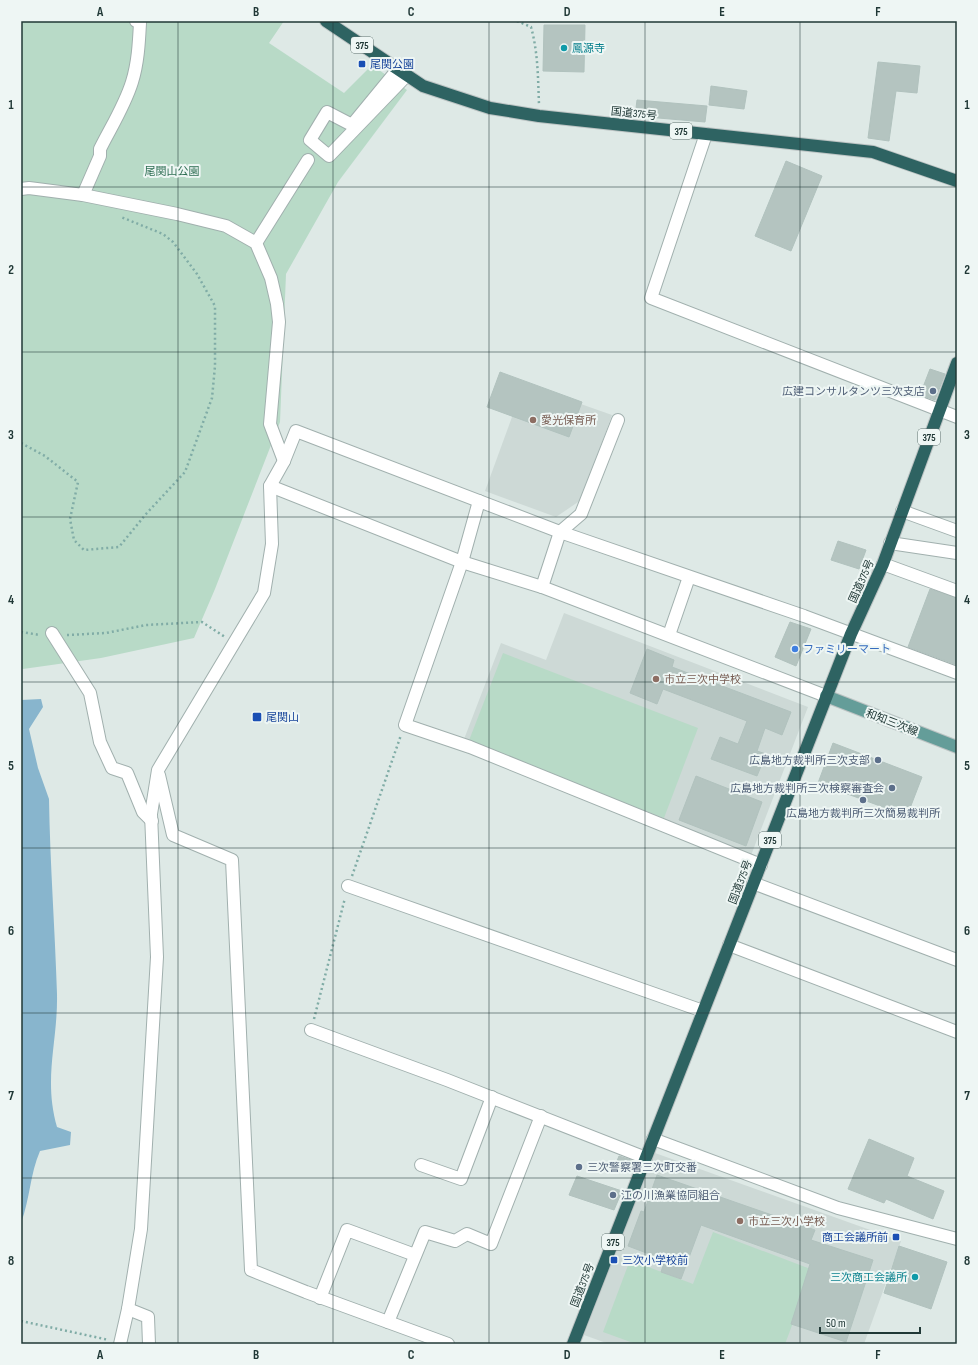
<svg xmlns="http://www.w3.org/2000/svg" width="978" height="1365" font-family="'Sofia Sans Condensed','Noto Sans JP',sans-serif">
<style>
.built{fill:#cdd9d6}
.green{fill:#b8dac7}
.water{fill:#88b5cd}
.building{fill:#b4c4c0;stroke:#b1c2be}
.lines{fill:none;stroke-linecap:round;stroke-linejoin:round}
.minor-casing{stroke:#a1b0ae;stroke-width:14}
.major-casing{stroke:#bcc3c3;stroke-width:14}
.highway-casing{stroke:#bcc3c3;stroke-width:14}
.path{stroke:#80aca6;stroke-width:2.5;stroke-dasharray:2 3;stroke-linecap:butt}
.minor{stroke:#fff;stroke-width:12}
.major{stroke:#649d99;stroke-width:12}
.highway{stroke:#2e6362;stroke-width:12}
.grid{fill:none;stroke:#203836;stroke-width:1;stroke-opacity:0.55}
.culture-dot{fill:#0f9aa8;stroke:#eef6f4;stroke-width:1.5}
.transit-dot{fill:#1a4fb4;stroke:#eef6f4;stroke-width:1.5}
.service-dot{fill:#5c6f8a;stroke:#eef6f4;stroke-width:1.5}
.education-dot{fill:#8d6e63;stroke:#eef6f4;stroke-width:1.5}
.shop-dot{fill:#3f7fe0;stroke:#eef6f4;stroke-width:1.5}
.labels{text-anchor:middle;stroke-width:4;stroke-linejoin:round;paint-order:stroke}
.shield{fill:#eef6f4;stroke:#5e716f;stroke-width:1}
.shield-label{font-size:10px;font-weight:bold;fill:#203836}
.culture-label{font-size:11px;fill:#0d838f;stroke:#eef6f4;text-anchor:start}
.transit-label{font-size:11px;fill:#164399;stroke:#eef6f4;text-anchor:start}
.street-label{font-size:11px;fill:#203836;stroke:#eef6f4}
.park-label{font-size:11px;fill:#2d6d52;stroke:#eef6f4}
.service-label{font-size:11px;fill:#4e5e75;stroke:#eef6f4;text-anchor:end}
.education-label{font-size:11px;fill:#785e54;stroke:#eef6f4;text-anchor:start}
.shop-label{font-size:11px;fill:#366cbe;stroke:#eef6f4;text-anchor:start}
.neatline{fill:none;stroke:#203836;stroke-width:1.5}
.grid-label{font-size:13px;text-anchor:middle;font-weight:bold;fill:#203836}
</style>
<rect width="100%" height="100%" fill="#dee9e6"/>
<g class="built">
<path d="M524,384l88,31 -31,85 -25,17 -71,-26z"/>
<path d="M564,613l244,94 -58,151 -289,-111 40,-104 45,17z"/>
<path d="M655,1153l246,88 -37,103h-255l-25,-9z"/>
</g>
<g class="green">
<path d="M21,21h263l-15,22 75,50 28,-28 35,25 -69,92 -52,92 -6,148 -65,167 -21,49 -93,20 -78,11 -2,-1z"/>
<path d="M503,653l195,75 -34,90 -196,-75z"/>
<path d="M713,1232l100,38 -28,74h-149l-33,-12 27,-72 63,24z"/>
</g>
<path class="water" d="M41,699l2,8 -14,22 9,39 11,31c1,65 6,130 8,195 1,48 -14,84 0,133l14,5 -1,13 -30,6c-10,23 -10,48 -19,72v-523z"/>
<g class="building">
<path d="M544,25h41l-1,47 -41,-1z"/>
<path d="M878,62l42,4 -3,27 -21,-2 -7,50 -21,-3z"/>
<path d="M711,86l36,5 -3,18 -35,-4z"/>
<path d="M637,100l70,6 -2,16 -70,-6z"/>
<path d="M786,161l36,15 -31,75 -36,-15z"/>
<path d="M930,369l15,5 -10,26 -15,-5z"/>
<path d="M500,372l82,30 -13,35 -82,-30z"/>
<path d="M838,541l28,9 -7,19 -28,-9z"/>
<path d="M930,589l27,9v67l-49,-18z"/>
<path d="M790,622l21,7 -15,37 -21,-9z"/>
<path d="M647,649l27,11 -2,7 119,45 -9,23 -17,-7 -8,23 9,3 -9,22 -46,-17 9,-22 18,7 9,-23 -84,-32 -6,15 -27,-11z"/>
<path d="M833,743l89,34 -15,39 -89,-33z"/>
<path d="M696,776l66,26 -16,44 -67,-26z"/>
<path d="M869,1139l45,19 -7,18 37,15 -11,28 -47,-20 -2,4 -36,-14z"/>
<path d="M619,1156l15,5 -4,11 -15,-6z"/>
<path d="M657,1175l158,55 -4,10 62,20 -27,82 -55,-18 19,-60 -109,-39 -20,54 -20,-7 4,-12 -37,-14 13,-35 3,1z"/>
<path d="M577,1176l45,15 -8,19 -45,-15z"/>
<path d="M899,1246l48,16 -16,47 -47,-16z"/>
</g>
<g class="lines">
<g class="minor-casing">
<g id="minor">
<path d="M398,69l-46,56 -25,-13 -17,28 19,16 78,-81"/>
<path d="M706,134l-55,164 306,119"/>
<path d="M21,189l8,-1 54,7 94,19 49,12 30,17 15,35 6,26 2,18 -9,102 14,37"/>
<path d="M83,195l17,-39v-7c11,-22 25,-44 32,-67 6,-19 7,-40 8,-59l-4,-2"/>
<path d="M256,243l52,-83"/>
<path d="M270,486l192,76 80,25 284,109"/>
<path d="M479,501l-17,61 -57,163 65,22 291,118"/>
<path d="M902,511l55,20"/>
<path d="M890,543l67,10"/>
<path d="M883,564l74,27"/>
<path d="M542,587l18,-55 21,-18 37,-94"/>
<path d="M52,633l38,60 10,49 12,26 15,5 16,39 9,9"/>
<path d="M669,635l20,-58"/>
<path d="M159,775l14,60 59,25 19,410 55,22 142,52"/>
<path d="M753,883l204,77"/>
<path d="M348,886l355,125"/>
<path d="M729,945l228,87"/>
<path d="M311,1030l136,50 199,78"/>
<path d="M653,1139l185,69 119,31"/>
<path d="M421,1165l40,14 31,-82"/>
<path d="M320,1298l27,-68 68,25"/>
<path d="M128,1309l20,8 1,27"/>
<path d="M388,1322l37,-90 30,9 12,-7 24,10 50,-128"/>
<path d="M120,1344l8,-35 13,-80 16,-272 -6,-143 7,-44 106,-177 8,-49 -2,-58 14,-25 12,-30 264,101 244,84 153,57"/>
</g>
</g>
<g class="major-casing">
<path id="major" d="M826,696l131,51"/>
</g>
<g class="highway-casing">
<g id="highway">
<path d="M326,21l97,65 67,22 49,8 334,36 84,29"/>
<path d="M573,1344l278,-710 32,-70 74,-201"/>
</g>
</g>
<g class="path">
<path d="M517,21l14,6c7,25 7,51 8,78"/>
<path d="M21,443l24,13 33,26 -8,37 4,21 10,10 35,-3 27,-33 39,-42 27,-74 3,-32v-60l-18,-32 -24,-32 -10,-8 -42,-17"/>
<path d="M21,632l19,3"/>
<path d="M67,635l39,-2 40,-8 56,-3 23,15"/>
<path d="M352,876l49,-141"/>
<path d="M314,1019l31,-121"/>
<path d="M21,1321l88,19"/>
</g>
<use href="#minor" class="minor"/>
<use href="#major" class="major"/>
<use href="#highway" class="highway"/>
</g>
<path class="grid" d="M178,21v1323M333,21v1323M489,21v1323M645,21v1323M800,21v1323M21,187h936M21,352h936M21,517h936M21,682h936M21,848h936M21,1013h936M21,1178h936"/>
<g class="culture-dot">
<circle cx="564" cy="48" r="4"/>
<circle cx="915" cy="1277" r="4"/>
</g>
<g class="transit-dot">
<rect x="358" y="60" width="8" height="8" rx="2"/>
<rect x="252" y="712" width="10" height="10" rx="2"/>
<rect x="892" y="1233" width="8" height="8" rx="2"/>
<rect x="610" y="1256" width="8" height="8" rx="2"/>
</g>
<g class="service-dot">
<circle cx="933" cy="391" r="4"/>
<circle cx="878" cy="760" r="4"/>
<circle cx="892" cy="788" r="4"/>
<circle cx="863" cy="800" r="4"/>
<circle cx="579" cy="1167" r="4"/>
<circle cx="613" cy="1195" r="4"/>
</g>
<g class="education-dot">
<circle cx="533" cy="420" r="4"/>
<circle cx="656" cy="679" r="4"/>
<circle cx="740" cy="1221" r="4"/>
</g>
<circle class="shop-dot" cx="795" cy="649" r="4"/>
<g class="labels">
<g class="shield">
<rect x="351" y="37" width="22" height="16" rx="3"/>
<rect x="670" y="123" width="22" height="16" rx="3"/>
<rect x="918" y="429" width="22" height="16" rx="3"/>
<rect x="759" y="832" width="22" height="16" rx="3"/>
<rect x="602" y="1234" width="22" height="16" rx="3"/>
</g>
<g class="shield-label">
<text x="362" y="49">375</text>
<text x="681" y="135">375</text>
<text x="929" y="441">375</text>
<text x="770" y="844">375</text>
<text x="613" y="1246">375</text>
</g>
<g class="culture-label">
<text x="572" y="52">鳳源寺</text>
<text x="907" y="1281" text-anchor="end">三次商工会議所</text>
</g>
<g class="transit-label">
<text x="370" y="68">尾関公園</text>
<text x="266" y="721">尾関山</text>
<text x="888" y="1241" text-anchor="end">商工会議所前</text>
<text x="622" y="1264">三次小学校前</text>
</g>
<g class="street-label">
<text transform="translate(634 113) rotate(6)" y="4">国道375号</text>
<text transform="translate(861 581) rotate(-66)" y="4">国道375号</text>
<text transform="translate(892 722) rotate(21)" y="4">和知三次線</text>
<text transform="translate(740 882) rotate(-69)" y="4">国道375号</text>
<text transform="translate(582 1285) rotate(-69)" y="4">国道375号</text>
</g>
<g class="park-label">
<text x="172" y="175">尾関山公園</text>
</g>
<g class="service-label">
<text x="925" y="395">広建コンサルタンツ三次支店</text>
<text x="870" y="764">広島地方裁判所三次支部</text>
<text x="884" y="792">広島地方裁判所三次検察審査会</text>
<text x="863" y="817" text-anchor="middle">広島地方裁判所三次簡易裁判所</text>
<text x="587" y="1171" text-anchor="start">三次警察署三次町交番</text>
<text x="621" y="1199" text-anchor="start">江の川漁業協同組合</text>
</g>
<g class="education-label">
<text x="541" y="424">愛光保育所</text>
<text x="664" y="683">市立三次中学校</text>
<text x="748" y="1225">市立三次小学校</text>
</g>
<g class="shop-label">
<text x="803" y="653">ファミリーマート</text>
</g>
</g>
<rect width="978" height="1365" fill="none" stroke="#eef6f4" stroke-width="44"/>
<path d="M820 1327v6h100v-6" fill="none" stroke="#203836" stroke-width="2"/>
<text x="826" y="1327" font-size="12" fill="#203836" stroke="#eef6f4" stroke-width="3" paint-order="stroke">50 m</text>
<rect x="22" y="22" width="934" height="1321" class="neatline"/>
<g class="grid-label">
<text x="100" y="16">A</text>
<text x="256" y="16">B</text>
<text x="411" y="16">C</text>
<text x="567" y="16">D</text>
<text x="722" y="16">E</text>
<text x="878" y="16">F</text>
<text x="11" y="109">1</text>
<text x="967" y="109">1</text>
<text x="11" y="274">2</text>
<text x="967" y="274">2</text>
<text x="11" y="439">3</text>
<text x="967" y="439">3</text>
<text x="11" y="604">4</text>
<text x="967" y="604">4</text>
<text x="11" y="770">5</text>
<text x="967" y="770">5</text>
<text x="11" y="935">6</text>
<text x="967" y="935">6</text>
<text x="11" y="1100">7</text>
<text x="967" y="1100">7</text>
<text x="11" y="1265">8</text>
<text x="967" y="1265">8</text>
<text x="100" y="1359">A</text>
<text x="256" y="1359">B</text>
<text x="411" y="1359">C</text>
<text x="567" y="1359">D</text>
<text x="722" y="1359">E</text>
<text x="878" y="1359">F</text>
</g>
</svg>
